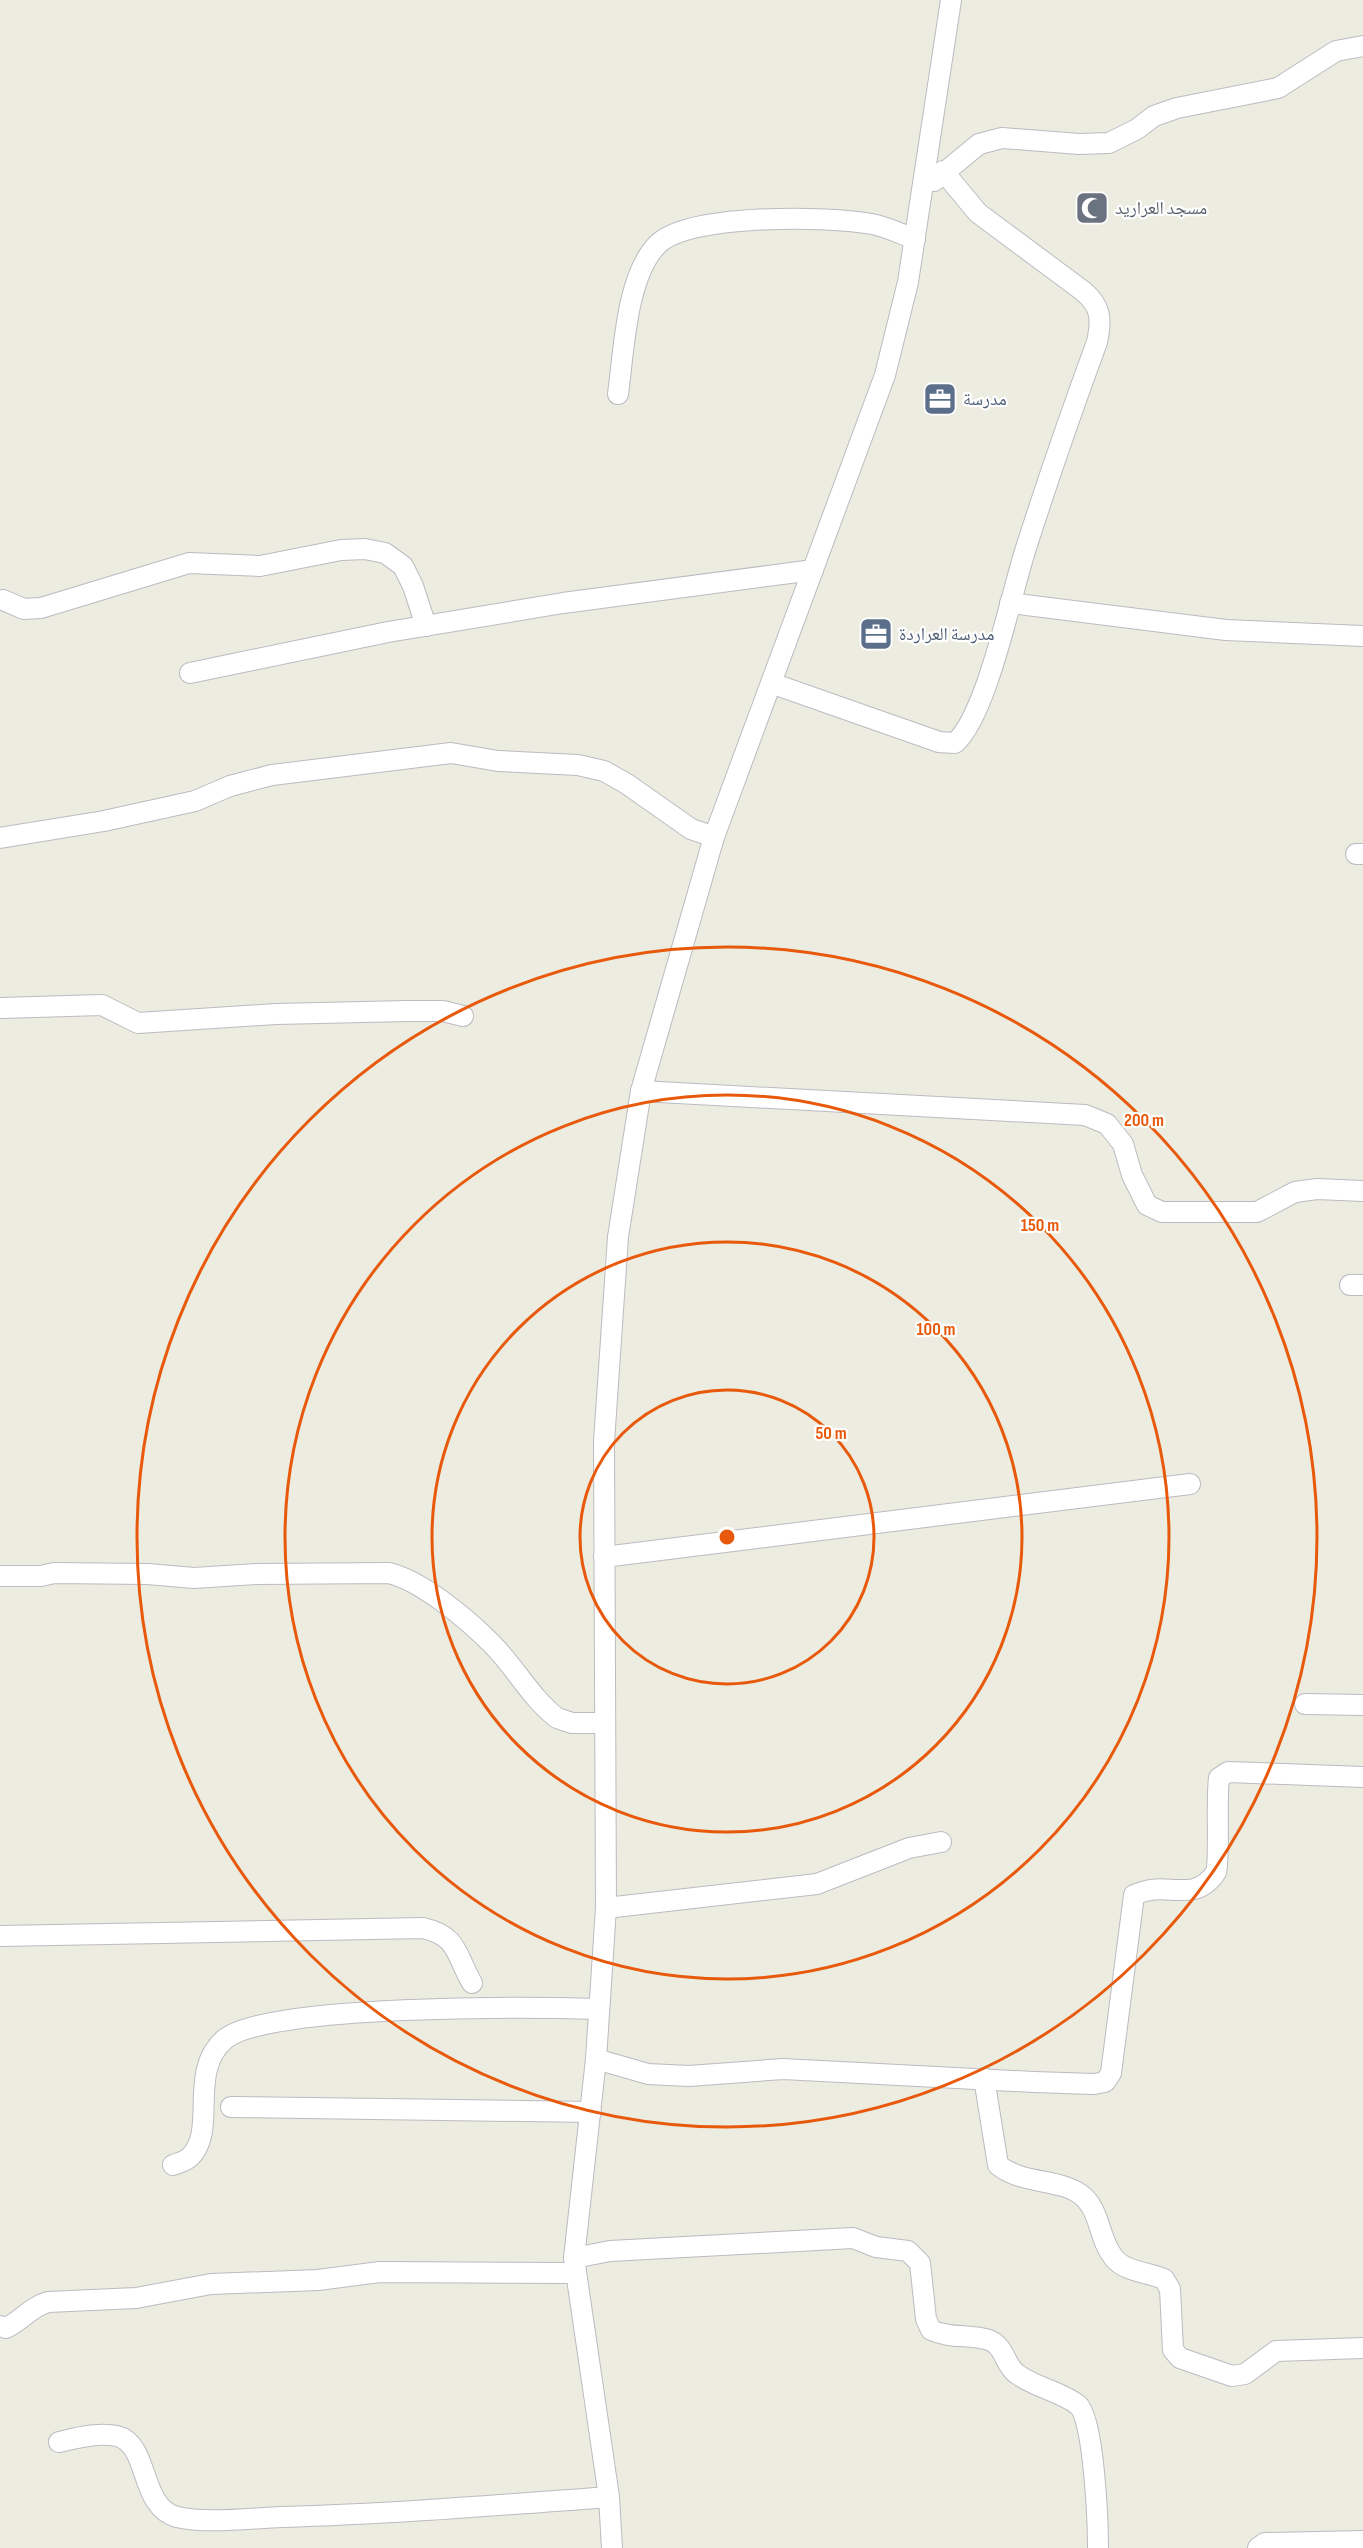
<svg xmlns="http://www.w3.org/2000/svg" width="1363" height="2548" font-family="'Sofia Sans Condensed','Noto Naskh Arabic',sans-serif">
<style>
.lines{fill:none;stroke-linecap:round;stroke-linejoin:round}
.minor-casing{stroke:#bbbbc2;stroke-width:22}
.minor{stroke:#fff;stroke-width:20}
.ring{fill:none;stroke:#e8590c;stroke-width:3}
.labels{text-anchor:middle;stroke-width:4.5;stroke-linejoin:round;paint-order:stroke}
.worship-label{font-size:18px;fill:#5b616d;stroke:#fff;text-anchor:start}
.service-label{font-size:18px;fill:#4e5e75;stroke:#fff;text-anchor:start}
.centre{fill:#e8590c;stroke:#fff;stroke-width:3}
.ring-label{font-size:18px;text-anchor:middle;font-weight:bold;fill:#e8590c;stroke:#fff;stroke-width:4.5;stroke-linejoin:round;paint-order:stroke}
</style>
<rect width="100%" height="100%" fill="#ecece0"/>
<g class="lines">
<g class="minor-casing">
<g id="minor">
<path d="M934,181l45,-37 23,-6 77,6 30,-1 28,-14 17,-13 23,-8 101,-20 58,-37 27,-5"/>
<path d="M618,394c6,-43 8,-117 39,-149 30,-32 173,-29 215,-21 15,3 29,10 43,15"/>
<path d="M3,600l21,9 17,-1 148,-45 71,3 81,-16 24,-1 20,4 18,13 10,20 13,40"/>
<path d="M1010,603l216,27 137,6"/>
<path d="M190,673l198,-41 175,-29 250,-33"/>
<path d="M771,683l168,59 16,1c32,-28 56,-149 71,-195 22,-69 46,-138 71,-206 5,-23 4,-36 -14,-51l-105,-78 -35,-42"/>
<path d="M0,838l104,-17 91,-20 35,-15 42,-11 179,-22 47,8 80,4 26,6 23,13 64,45 23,8"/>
<path d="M1356,854h7"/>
<path d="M0,1008l102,-3 36,18 138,-9 131,-3h36l20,5"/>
<path d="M641,1091l444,24 22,9 16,20 9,31 15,30 15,7h95l38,-20 22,-3 46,2"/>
<path d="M1350,1285h13"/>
<path d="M604,1557l586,-73"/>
<path d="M0,1576h41l13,-3 94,1 46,4 63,-4 132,-1c33,8 78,46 103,71 23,23 39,54 65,74l15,5h33"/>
<path d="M1305,1704l58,1"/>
<path d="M606,1908l211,-24 92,-36 32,-6"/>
<path d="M0,1936l423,-8c36,8 33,28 49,55"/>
<path d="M596,2059l52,15 41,2 94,-7 251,13 60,2 11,-2 6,-9 23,-178c24,-11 38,-2 60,-6 9,-2 18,-10 22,-17 4,-11 0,-75 3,-94l9,-6 135,5"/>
<path d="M984,2078l14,87c23,19 62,14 82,29 21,15 18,45 34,64 11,14 34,14 50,21l6,10 3,61 7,8 52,18 13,-2 31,-23 87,-3"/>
<path d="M231,2107l360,5"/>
<path d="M173,2165c5,-2 13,-4 17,-8 28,-27 -3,-86 35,-118 43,-35 309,-32 374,-30"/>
<path d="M574,2258l36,-7 243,-13 23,9 32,4 12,12 6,56 5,11c20,9 38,4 58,10 16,6 16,26 28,34 19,14 43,17 61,31 16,13 20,119 20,143"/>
<path d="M0,2326l6,2c15,-7 26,-22 42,-26l88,-4 75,-14 107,-4 62,-8 195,1"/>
<path d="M59,2442c18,-4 39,-10 58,-6 33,8 22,71 60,81 29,7 74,1 105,0 109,-3 218,-12 327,-20"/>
<path d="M612,2548l-3,-51 -35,-239 22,-199 10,-151 -2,-466 14,-205 23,-146 73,-254 171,-462 23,-93 43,-282"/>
<path d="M1258,2548l7,-5 98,-2"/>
</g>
</g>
<use href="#minor" class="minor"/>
</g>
<g class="ring">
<circle cx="727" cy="1537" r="147"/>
<circle cx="727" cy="1537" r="295"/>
<circle cx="727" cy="1537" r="442"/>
<circle cx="727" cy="1537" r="590"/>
</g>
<defs>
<g id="mosque-square" transform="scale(1.725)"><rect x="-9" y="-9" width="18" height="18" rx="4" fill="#6b7280" stroke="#fff"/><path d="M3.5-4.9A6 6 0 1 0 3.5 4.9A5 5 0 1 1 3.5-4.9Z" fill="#fff"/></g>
<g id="office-square" transform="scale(1.725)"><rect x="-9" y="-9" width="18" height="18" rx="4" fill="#5c6f8a" stroke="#fff"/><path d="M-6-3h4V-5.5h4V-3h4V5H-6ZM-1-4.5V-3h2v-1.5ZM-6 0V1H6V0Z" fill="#fff"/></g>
</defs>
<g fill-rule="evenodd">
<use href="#mosque-square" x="1092" y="208"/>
<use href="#office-square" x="940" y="399"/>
<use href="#office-square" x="876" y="634"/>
</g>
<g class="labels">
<g class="worship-label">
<text x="1115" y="214">مسجد العراريد</text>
</g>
<g class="service-label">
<text x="963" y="405">مدرسة</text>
<text x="899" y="640">مدرسة العراردة</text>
</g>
</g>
<circle cx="727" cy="1537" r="9" class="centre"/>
<g class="ring-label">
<text x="1144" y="1126">200 m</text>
<text x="1040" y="1231">150 m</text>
<text x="936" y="1335">100 m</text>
<text x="831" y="1439">50 m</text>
</g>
</svg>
